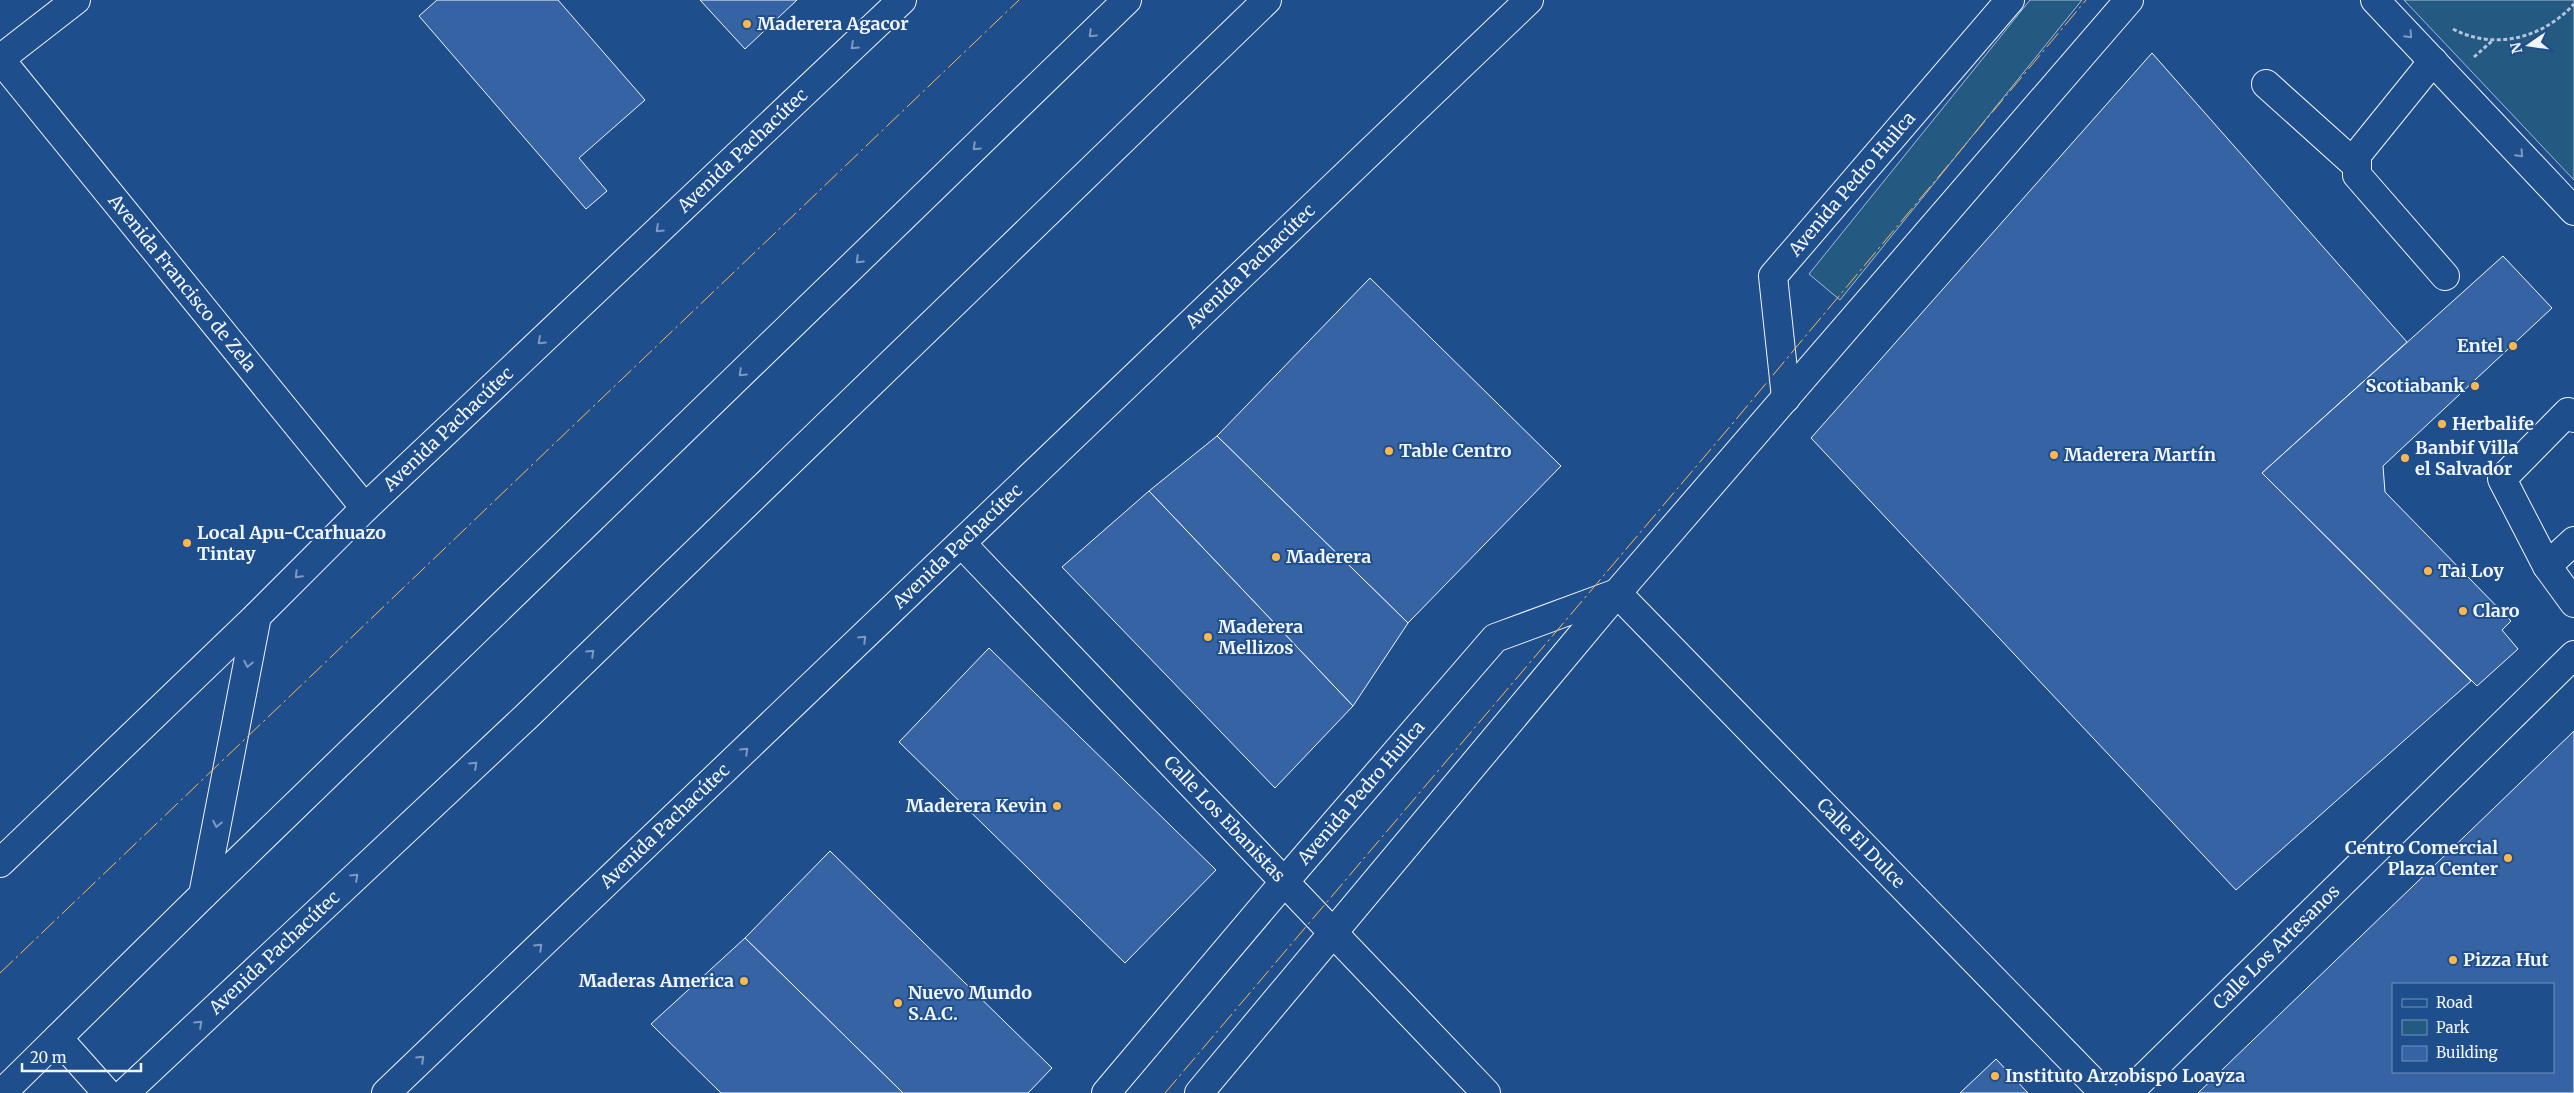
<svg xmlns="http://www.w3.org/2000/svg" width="2574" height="1093" font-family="Merriweather,serif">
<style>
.green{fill:#245a82;stroke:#a8bbd7}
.building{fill:#3563a3;stroke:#f2f6ff;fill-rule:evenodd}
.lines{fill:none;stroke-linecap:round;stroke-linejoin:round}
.minor-casing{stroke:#f2f6ff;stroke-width:30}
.major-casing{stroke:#f2f6ff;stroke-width:30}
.path{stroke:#b3c4dc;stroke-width:3;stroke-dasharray:4 2.5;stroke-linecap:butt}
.minor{stroke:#1f4e8c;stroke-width:28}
.major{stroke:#1f4e8c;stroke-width:28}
.power{stroke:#ffb74d;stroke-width:1;stroke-dasharray:18 4 2.5 4;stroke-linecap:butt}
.oneway{stroke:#7e9ac0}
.poi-dot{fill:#ffb74d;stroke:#1f4e8c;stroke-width:2}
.labels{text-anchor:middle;stroke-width:4;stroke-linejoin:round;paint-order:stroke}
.poi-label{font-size:18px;font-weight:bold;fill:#f2f6ff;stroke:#1f4e8c;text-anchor:start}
.street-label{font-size:18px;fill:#f2f6ff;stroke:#1f4e8c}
</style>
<rect width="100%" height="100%" fill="#1f4e8c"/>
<g class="green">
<path d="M2030,0h52l-242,300 -31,-26z"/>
<path d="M2404,0h170v180z"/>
</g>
<g class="building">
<path d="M437,0h121l87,100 -66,58 28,33 -21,18 -167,-193z"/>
<path d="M700,0h97l-52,49z"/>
<path d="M2152,53l255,289 -145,131 209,208 -235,209 -425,-452z"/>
<path d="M2503,256l49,52 -169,158 2,26 126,129 -9,9 16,19 -41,37 -215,-213z"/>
<path d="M1370,278l191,188 -153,157 -191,-187z"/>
<path d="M1217,436l191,187 -55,83 -204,-215z"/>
<path d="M1149,491l204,215 -78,82 -213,-221z"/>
<path d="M989,648l227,222 -91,93 -226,-221z"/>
<path d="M2574,731v362h-376zM2393,984h160v88h-160z"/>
<path d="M830,851l222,217 -24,25h-125l-158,-155z"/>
<path d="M745,938l158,155h-182l-70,-69z"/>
<path d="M1996,1059l32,34h-68z"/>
</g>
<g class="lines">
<g class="minor-casing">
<g id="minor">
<path id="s1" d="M0,59l365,449"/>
<path d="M0,59l76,-59"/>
<path d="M2433,61l-76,94v20l88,101"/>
<path d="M2266,84l90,81"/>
<path id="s2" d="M1786,398l-13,-122 237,-276"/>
<path d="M2574,418l-6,-6 -66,67 45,87 27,37"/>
<path id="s3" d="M962,544l524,549"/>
<path d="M2547,566l27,-25"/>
<path id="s4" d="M0,863l257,-247 108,-108 537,-508"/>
<path id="s5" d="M386,1093l1143,-1093"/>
<path id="s6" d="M1106,1093l179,-212 210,-243 122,-45 487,500"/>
<path d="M1199,1093l418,-500 512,-593"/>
<path id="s7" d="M2128,1093l446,-438"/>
</g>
</g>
<g class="major-casing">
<g id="major">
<path d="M2375,0l199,211"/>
<path d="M203,895l54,-279"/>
<path d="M58,1038l49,55"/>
<path d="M2,1093l201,-198 924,-895"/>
<path id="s8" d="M125,1093l403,-378 739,-715"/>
</g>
</g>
<g class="path">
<path d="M2453,29c42,22 90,9 121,-25"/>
<path d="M2474,57l18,-16"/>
</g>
<use href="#minor" class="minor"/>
<use href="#major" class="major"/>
<g class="power">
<path d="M0,973l1019,-973"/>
<path d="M1165,1093l568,-670 353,-423"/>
</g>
</g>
<defs><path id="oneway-chevron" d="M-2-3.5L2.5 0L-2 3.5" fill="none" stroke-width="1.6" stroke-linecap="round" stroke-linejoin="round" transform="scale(1.25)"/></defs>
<g class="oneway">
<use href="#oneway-chevron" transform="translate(1092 34) rotate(136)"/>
<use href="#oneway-chevron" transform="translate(2409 35) rotate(47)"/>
<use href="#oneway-chevron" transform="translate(854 46) rotate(137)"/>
<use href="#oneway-chevron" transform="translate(976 147) rotate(136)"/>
<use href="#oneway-chevron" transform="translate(2520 154) rotate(47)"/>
<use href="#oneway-chevron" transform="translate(659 229) rotate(137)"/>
<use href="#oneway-chevron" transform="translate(859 260) rotate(136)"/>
<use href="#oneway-chevron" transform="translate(541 341) rotate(137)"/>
<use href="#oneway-chevron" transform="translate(742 373) rotate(136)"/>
<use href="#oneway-chevron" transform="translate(298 575) rotate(135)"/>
<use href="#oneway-chevron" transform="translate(863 639) rotate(-44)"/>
<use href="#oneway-chevron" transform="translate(591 653) rotate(-44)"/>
<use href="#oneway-chevron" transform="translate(248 664) rotate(101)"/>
<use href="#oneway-chevron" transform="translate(745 751) rotate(-44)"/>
<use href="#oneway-chevron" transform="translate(474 765) rotate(-43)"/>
<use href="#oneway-chevron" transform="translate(217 824) rotate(101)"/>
<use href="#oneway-chevron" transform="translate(355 877) rotate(-43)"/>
<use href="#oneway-chevron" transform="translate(539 947) rotate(-44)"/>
<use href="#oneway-chevron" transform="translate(199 1024) rotate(-43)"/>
<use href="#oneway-chevron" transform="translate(421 1059) rotate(-44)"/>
</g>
<g class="poi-dot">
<circle cx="747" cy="24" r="5"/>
<circle cx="2513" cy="346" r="5"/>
<circle cx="2475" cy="386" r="5"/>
<circle cx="2442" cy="424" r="5"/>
<circle cx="1389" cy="451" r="5"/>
<circle cx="2054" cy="455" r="5"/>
<circle cx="2405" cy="458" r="5"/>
<circle cx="187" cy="543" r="5"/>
<circle cx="1276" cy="557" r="5"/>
<circle cx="2428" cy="571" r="5"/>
<circle cx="2463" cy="611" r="5"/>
<circle cx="1208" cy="637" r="5"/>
<circle cx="1057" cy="806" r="5"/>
<circle cx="2508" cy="858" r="5"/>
<circle cx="2453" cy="960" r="5"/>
<circle cx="744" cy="981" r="5"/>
<circle cx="898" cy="1003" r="5"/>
<circle cx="1995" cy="1076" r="5"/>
</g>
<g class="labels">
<g class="poi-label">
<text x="757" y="30">Maderera Agacor</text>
<text x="2503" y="352" text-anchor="end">Entel</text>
<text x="2465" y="392" text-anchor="end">Scotiabank</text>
<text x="2452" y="430">Herbalife</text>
<text x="2415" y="454">Banbif Villa<tspan x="2415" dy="21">el Salvador</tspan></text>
<text x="1399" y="457">Table Centro</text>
<text x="2064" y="461">Maderera Martín</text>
<text x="197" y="539">Local Apu-Ccarhuazo<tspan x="197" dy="21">Tintay</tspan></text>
<text x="1286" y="563">Maderera</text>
<text x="2438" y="577">Tai Loy</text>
<text x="2473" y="617">Claro</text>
<text x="1218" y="633">Maderera<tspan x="1218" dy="21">Mellizos</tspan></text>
<text x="1047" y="812" text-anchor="end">Maderera Kevin</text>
<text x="2498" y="854" text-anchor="end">Centro Comercial<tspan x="2498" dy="21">Plaza Center</tspan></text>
<text x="2463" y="966">Pizza Hut</text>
<text x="734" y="987" text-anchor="end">Maderas America</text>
<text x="908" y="999">Nuevo Mundo<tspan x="908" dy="21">S.A.C.</tspan></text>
<text x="2005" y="1082">Instituto Arzobispo Loayza</text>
</g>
<g class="street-label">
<text dy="6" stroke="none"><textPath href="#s4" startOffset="1029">Avenida Pachacútec</textPath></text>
<text dy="6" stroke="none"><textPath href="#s2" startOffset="244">Avenida Pedro Huilca</textPath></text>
<text dy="6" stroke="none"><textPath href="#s5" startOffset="1196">Avenida Pachacútec</textPath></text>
<text dy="6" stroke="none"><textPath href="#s1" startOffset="289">Avenida Francisco de Zela</textPath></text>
<text dy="6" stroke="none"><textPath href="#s4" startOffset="624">Avenida Pachacútec</textPath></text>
<text dy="6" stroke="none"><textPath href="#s5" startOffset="791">Avenida Pachacútec</textPath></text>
<text dy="6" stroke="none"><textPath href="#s6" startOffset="394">Avenida Pedro Huilca</textPath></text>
<text dy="6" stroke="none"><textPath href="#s3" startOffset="380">Calle Los Ebanistas</textPath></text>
<text dy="6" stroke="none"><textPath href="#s5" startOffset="386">Avenida Pachacútec</textPath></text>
<text dy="6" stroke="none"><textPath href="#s6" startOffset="1078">Calle El Dulce</textPath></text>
<text dy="6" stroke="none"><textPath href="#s7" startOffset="208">Calle Los Artesanos</textPath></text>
<text dy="6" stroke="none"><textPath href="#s8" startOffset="205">Avenida Pachacútec</textPath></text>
</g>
</g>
<rect x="2392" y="983" width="162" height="90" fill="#1f4e8c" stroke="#7391ba"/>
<rect x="2402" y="999" width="25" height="8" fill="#1f4e8c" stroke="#7391ba"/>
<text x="2436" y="1008" font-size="15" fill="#f2f6ff">Road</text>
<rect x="2402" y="1020" width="25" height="15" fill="#245a82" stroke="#7391ba"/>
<text x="2436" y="1033" font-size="15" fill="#f2f6ff">Park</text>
<rect x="2402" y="1046" width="25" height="15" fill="#3563a3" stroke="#7391ba"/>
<text x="2436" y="1058" font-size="15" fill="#f2f6ff">Building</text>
<g transform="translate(2529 45) rotate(257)" stroke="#1f4e8c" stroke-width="4" paint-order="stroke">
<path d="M0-4L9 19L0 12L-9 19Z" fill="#f2f6ff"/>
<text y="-8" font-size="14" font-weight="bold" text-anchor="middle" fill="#f2f6ff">N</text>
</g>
<path d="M22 1063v8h119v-8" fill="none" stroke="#f2f6ff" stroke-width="2.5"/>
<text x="30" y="1063" font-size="15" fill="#f2f6ff" stroke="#1f4e8c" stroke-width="4" paint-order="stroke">20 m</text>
</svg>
